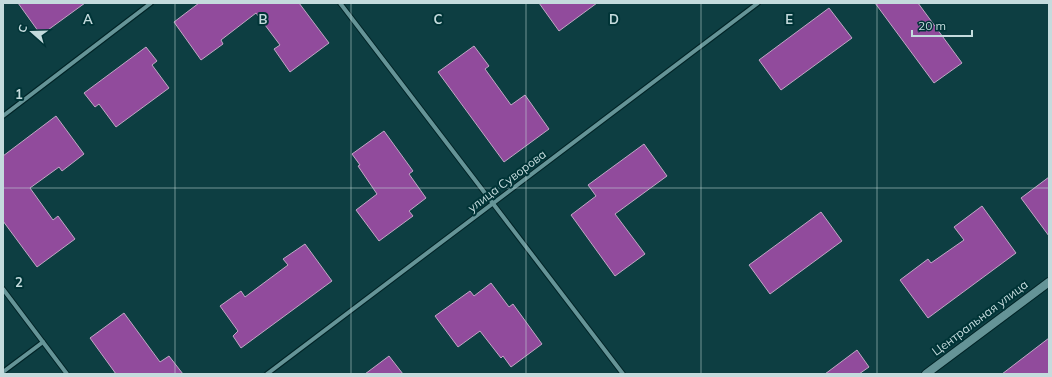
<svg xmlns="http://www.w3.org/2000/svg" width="1052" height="377" font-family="Mulish,sans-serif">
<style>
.building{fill:#914b9c;stroke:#c1a7c5}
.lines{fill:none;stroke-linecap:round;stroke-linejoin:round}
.street-casing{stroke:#002326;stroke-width:6}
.secondary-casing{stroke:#002326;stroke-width:10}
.street{stroke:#659497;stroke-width:4}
.secondary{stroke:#659497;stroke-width:8}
.grid{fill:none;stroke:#c4dbdd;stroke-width:1;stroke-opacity:0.55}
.labels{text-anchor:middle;stroke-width:4;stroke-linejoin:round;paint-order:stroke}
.street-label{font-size:12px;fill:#c4dbdd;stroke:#003437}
.grid-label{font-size:13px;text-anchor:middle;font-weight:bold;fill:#c4dbdd;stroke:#003437;stroke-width:4;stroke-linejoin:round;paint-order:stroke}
</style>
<rect width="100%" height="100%" fill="#0d3e42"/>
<g class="building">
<path d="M18,3h67l-44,32z"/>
<path d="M199,3h100l30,40 -39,29 -16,-23 6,-4 -24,-32 -35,27 2,4 -22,16 -27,-38z"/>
<path d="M539,3h58l-38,28z"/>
<path d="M875,3h43l44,60 -28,20z"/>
<path d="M829,8l23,30 -71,52 -22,-30z"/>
<path d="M474,46l15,20 -4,3 26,36 14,-10 24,34 -45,33 -66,-90z"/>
<path d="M146,47l11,14 -5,4 17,23 -53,39 -17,-23 -4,3 -11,-14z"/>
<path d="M56,116l28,38 -22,17 -3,-4 -29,21 23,32 5,-4 17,23 -38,28 -34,-46v-65z"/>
<path d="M384,131l29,40 -4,3 17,24 -17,13 4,5 -34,25 -23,-31 21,-16 -19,-28 2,-1 -8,-11z"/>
<path d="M644,144l23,32 -52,38 30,40 -30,22 -44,-61 25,-19 -8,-11z"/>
<path d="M1049,177v59l-28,-38z"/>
<path d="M982,206l34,47 -88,65 -28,-38 28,-21 3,4 33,-23 -10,-13z"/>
<path d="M821,212l21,29 -72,53 -21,-29z"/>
<path d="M305,244l27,37 -91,67 -8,-12 5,-5 -18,-25 21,-15 4,6 43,-32 -5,-6z"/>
<path d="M491,283l18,24 4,-3 29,40 -31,23 -8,-11 -2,2 -21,-27 -22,16 -23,-31 35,-25 4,5z"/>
<path d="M124,313l36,49 9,-6 14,18h-67l-26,-36z"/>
<path d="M1049,338v36h-47z"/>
<path d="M857,350l12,17 -10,7h-34z"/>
<path d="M389,356l14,18h-38z"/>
</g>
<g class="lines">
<g class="street-casing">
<g id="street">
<path d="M340,3l283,371"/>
<path d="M3,116l148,-113"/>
<path d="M3,289l64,85"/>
<path d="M3,372l40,-30"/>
<path d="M267,374l491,-371"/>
</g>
</g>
<g class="secondary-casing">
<path id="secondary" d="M926,374l123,-92"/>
</g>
<use href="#street" class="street"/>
<use href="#secondary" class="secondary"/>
</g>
<path class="grid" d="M175,3v371M351,3v371M526,3v371M701,3v371M877,3v371M3,188h1046"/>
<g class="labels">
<g class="street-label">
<text transform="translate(507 181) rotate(-37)" y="4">улица Суворова</text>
<text transform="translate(980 318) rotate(-37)" y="4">Центральная улица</text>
</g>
</g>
<g class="grid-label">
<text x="88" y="24">A</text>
<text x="263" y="24">B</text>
<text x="438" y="24">C</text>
<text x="614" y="24">D</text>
<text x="789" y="24">E</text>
<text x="19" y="99">1</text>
<text x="19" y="287">2</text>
</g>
<rect width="1052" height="377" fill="none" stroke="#c4dbdd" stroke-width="8"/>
<g transform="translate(32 32) rotate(290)" stroke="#003437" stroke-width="3" paint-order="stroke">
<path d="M0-3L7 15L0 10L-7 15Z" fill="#c4dbdd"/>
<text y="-6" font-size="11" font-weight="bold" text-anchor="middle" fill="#c4dbdd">С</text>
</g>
<path d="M912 30v6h60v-6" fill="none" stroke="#c4dbdd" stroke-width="2"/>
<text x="918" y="30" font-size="12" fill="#c4dbdd" stroke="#003437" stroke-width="3" paint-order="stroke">20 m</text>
</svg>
